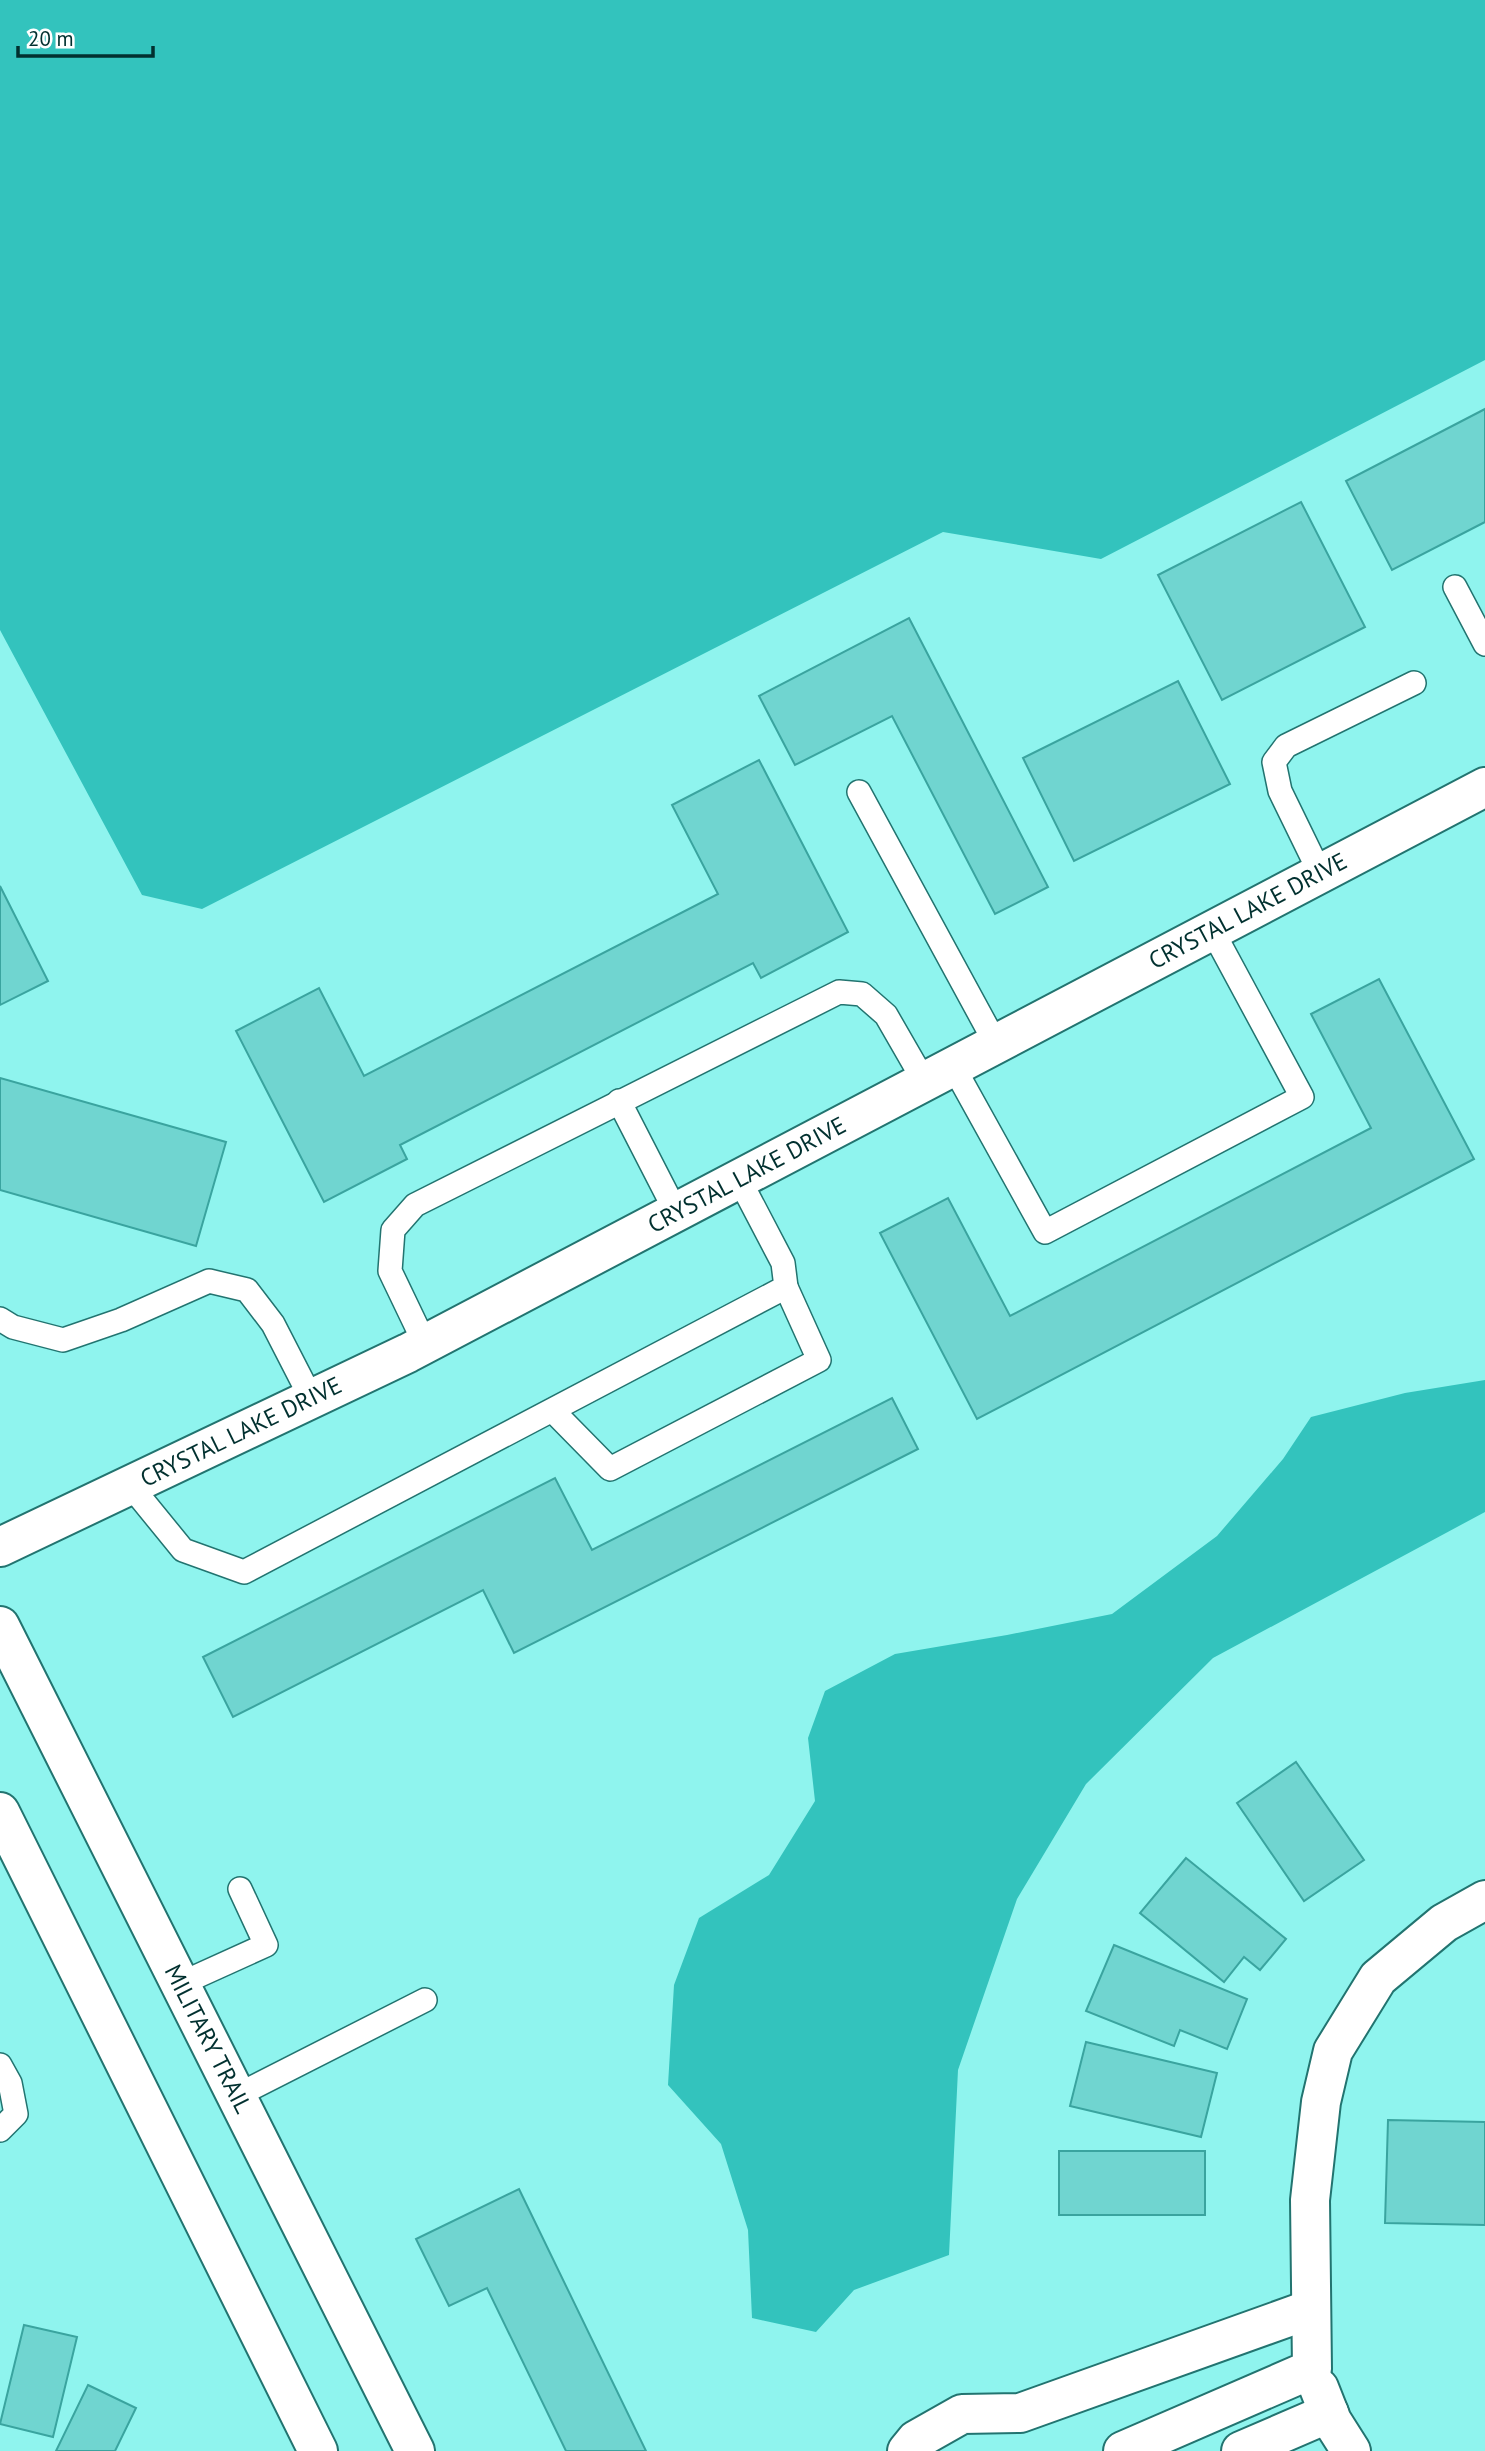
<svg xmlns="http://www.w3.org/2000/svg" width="1485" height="2451" font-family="'PT Sans',sans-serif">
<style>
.water{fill:#33c3bd}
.building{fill:#70d5d0;stroke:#3aa49f;stroke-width:2}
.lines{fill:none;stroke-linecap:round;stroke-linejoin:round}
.service-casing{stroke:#227470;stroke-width:26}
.minor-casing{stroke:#227470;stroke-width:42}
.tertiary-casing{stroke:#227470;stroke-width:42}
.service{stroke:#fff;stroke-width:23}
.minor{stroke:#fff;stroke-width:38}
.tertiary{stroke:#fff;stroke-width:38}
.labels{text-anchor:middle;stroke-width:5;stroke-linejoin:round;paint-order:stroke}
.street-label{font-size:24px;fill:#01302f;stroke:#fff}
</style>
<rect width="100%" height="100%" fill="#8ff4ee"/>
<g class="water">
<path d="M0,0h1485v360l-384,199 -158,-27 -741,377 -60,-14 -142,-265z"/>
<path d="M1485,1380v132l-272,146 -127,126 -69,115 -59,171 -9,185 -95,35 -38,42 -64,-14 -4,-88 -27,-86 -53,-59 6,-100 25,-67 70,-43 46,-74 -7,-63 17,-47 70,-37 112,-19 105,-21 105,-78 66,-77 28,-42 94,-24z"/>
</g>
<g class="building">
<path d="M1485,409v113l-93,48 -46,-89z"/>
<path d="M1301,502l64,125 -143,73 -64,-125z"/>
<path d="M909,618l139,269 -53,27 -103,-198 -97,49 -36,-69z"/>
<path d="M1178,681l52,103 -156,77 -51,-103z"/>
<path d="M759,760l89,172 -87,46 -8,-15 -353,182 7,14 -83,43 -88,-171 83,-43 45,88 354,-182 -46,-89z"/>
<path d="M0,886l48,95 -48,24z"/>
<path d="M1379,979l95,180 -497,260 -97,-186 68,-35 62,118 361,-188 -60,-114z"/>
<path d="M0,1078l226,64 -30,104 -196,-56z"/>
<path d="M892,1398l26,51 -404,204 -31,-63 -250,127 -30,-60 352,-179 37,72z"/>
<path d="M1296,1762l68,98 -60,41 -67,-98z"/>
<path d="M1186,1858l100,81 -26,31 -16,-13 -20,25 -84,-69z"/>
<path d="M1114,1945l133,54 -20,50 -47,-19 -6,16 -88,-35z"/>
<path d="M1086,2042l131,31 -16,64 -131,-31z"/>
<path d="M1388,2120l97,2v103l-100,-2z"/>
<rect x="1059" y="2151" width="146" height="64"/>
<path d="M519,2189l127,262h-80l-79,-163 -38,18 -33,-67z"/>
<path d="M24,2325l53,12 -24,100 -53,-13z"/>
<path d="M88,2385l48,23 -21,43h-59z"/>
</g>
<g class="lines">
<g class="service-casing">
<g id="service">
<path d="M1455,587l30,57"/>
<path d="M859,792l137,252"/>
<path d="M1320,873l-40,-82 -6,-29 12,-16 128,-63"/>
<path d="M953,1066l92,166 257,-135 -90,-167"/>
<path d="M619,1101l57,111"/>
<path d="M0,1319l13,8 50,13 58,-20 88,-39 38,9 26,34 38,74"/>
<path d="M425,1344l-35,-73 3,-41 22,-25 424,-213 23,2 24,21 38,66"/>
<path d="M553,1411l57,58 209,-109 -33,-73"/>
<path d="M130,1485l53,65 61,22 542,-285 -3,-24 -44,-84"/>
<path d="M180,1984l86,-39 -26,-56"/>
<path d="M0,2065l10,18 6,31 -16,16"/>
<path d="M236,2096l189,-96"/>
</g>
</g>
<g class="minor-casing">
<g id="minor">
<path d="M0,1547l408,-194 1077,-566"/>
<path d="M1319,2388l13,33 19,30"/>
<path d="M907,2451l9,-11 46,-26 58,-1 291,-104"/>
<path d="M1123,2451l189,-82 -2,-169 11,-98 12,-51 45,-73 66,-55 41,-23"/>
<path d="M1241,2451l88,-38"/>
</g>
</g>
<g class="tertiary-casing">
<g id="tertiary">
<path d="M0,1626l415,825"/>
<path d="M0,1812l318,639"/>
</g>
</g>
<use href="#service" class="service"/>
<use href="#minor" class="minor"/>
<use href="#tertiary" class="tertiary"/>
</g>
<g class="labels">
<g class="street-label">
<text transform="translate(1248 911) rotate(-28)" y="8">CRYSTAL LAKE DRIVE</text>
<text transform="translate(747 1175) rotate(-28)" y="8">CRYSTAL LAKE DRIVE</text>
<text transform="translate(241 1432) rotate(-26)" y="8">CRYSTAL LAKE DRIVE</text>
<text transform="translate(208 2039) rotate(63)" y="8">MILITARY TRAIL</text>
</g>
</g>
<path d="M18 46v10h135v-10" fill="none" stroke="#01302f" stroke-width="3.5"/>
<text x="28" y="46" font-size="21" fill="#01302f" stroke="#ffffff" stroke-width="5" paint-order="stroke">20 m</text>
</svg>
